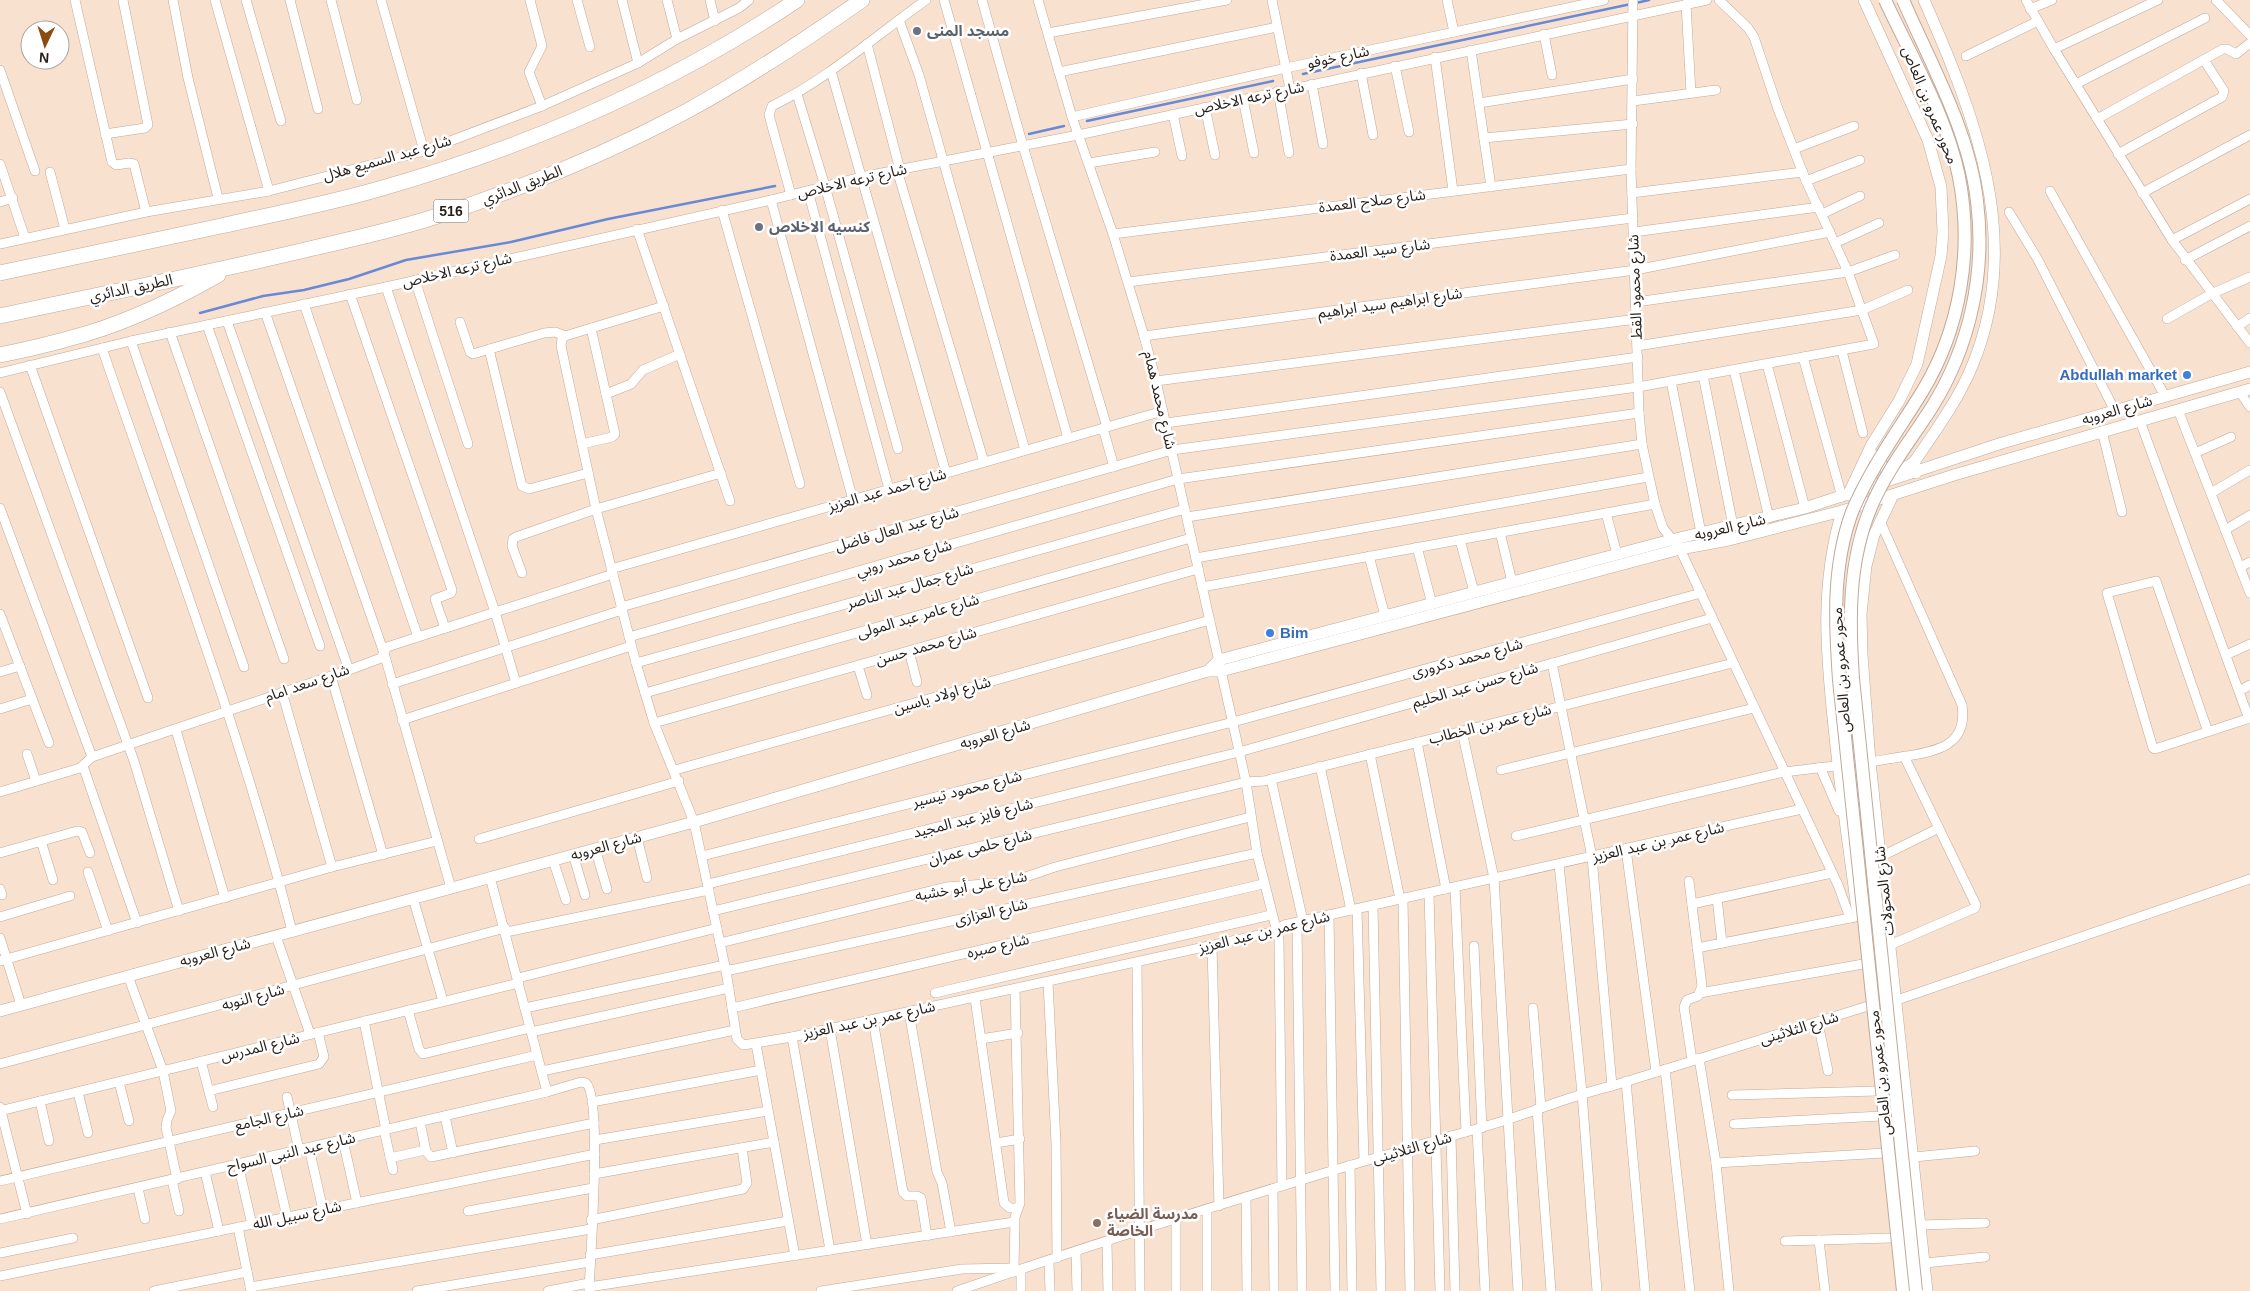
<svg xmlns="http://www.w3.org/2000/svg" width="2250" height="1291" font-family="Helvetica,'Noto Sans Arabic',sans-serif">
<style>
.lines{fill:none;stroke-linecap:round;stroke-linejoin:round}
.stream{stroke:#6789d8;stroke-width:2.5}
.street-casing{stroke:#c0a999;stroke-width:10}
.secondary-casing{stroke:#c0a999;stroke-width:12}
.highway-casing{stroke:#c0a999;stroke-width:16}
.street{stroke:#fff;stroke-width:9}
.secondary{stroke:#fff;stroke-width:11}
.highway{stroke:#fff;stroke-width:15}
.primary-bridge-casing{stroke:#c0a999;stroke-width:14;stroke-linecap:butt}
.primary-bridge{stroke:#fff;stroke-width:12}
.worship-dot{fill:#6b7280;stroke:#fff;stroke-width:2}
.shop-dot{fill:#3f7fe0;stroke:#fff;stroke-width:2}
.education-dot{fill:#8d6e63;stroke:#fff;stroke-width:2}
.labels{text-anchor:middle;stroke-width:5;stroke-linejoin:round;paint-order:stroke}
.shield{fill:#fff;stroke:#68625e;stroke-width:1}
.shield-label{font-size:14px;font-weight:bold;fill:#281f19}
.worship-label{font-size:15px;font-weight:bold;fill:#5b616d;stroke:#fff;text-anchor:start}
.street-label{font-size:15px;fill:#281f19;stroke:#fff}
.shop-label{font-size:15px;font-weight:bold;fill:#366cbe;stroke:#fff;text-anchor:end}
.education-label{font-size:15px;font-weight:bold;fill:#785e54;stroke:#fff;text-anchor:start}
</style>
<rect width="100%" height="100%" fill="#f9e1cf"/>
<g class="lines">
<g class="stream">
<path d="M1636,3l13,-3"/>
<path d="M1303,74l328,-70"/>
<path d="M1087,121l186,-40"/>
<path d="M1029,134l35,-8"/>
<path d="M200,313l63,-17 41,-6 45,-11 57,-19 105,-18 97,-23 167,-33"/>
</g>
<g class="street-casing">
<g id="street">
<path d="M75,0l37,162 4,3 13,-2 5,1 12,48"/>
<path d="M173,0l15,78 30,120"/>
<path d="M215,0l54,191"/>
<path d="M246,0l35,121"/>
<path d="M290,0l28,109"/>
<path d="M331,0l26,100"/>
<path d="M381,0l43,151"/>
<path d="M530,0l12,46 -13,26 13,34"/>
<path d="M577,0l13,47"/>
<path d="M622,0l16,63"/>
<path d="M667,0l10,39"/>
<path d="M710,0l5,21"/>
<path d="M944,0l124,438"/>
<path d="M982,0l41,146 84,281"/>
<path d="M1038,0l34,117 41,117 31,102 12,45 90,401 11,71 22,87 3,246"/>
<path d="M1272,0l18,89"/>
<path d="M1447,0l7,32"/>
<path d="M1633,0l-2,169 8,244 3,31 13,60 8,24 17,21 158,336 12,33"/>
<path d="M2026,0l28,49 118,191 78,103"/>
<path d="M2216,0l34,35"/>
<path d="M1686,4l5,89"/>
<path d="M2030,9l22,-9"/>
<path d="M899,20l20,55 106,375"/>
<path d="M1048,33l179,-33"/>
<path d="M1544,34l8,41"/>
<path d="M867,44l33,126"/>
<path d="M2054,49l104,-49"/>
<path d="M1471,50l20,137"/>
<path d="M1966,56l72,-35"/>
<path d="M1435,57l18,134"/>
<path d="M1395,66l14,66"/>
<path d="M0,70l35,101"/>
<path d="M831,71l115,402"/>
<path d="M1059,72l218,-45"/>
<path d="M1361,73l12,62"/>
<path d="M1312,84l11,60"/>
<path d="M2076,84l129,-66"/>
<path d="M1278,91l11,62"/>
<path d="M797,94l28,92 73,263"/>
<path d="M1243,99l11,54"/>
<path d="M1633,101l83,-11"/>
<path d="M1479,103l154,-24"/>
<path d="M1205,107l10,48"/>
<path d="M1173,114l9,42"/>
<path d="M1072,117l214,-49 318,-68"/>
<path d="M2097,119l126,-70h4l9,5 14,-11"/>
<path d="M105,134l40,-6 3,-3 -25,-125"/>
<path d="M1484,138l149,-14"/>
<path d="M1794,149l60,-23"/>
<path d="M2118,154l104,-57 2,-6 -20,-31"/>
<path d="M1089,163l66,-11"/>
<path d="M0,164l25,74"/>
<path d="M897,170l87,292"/>
<path d="M50,172l15,57"/>
<path d="M1806,181l54,-21"/>
<path d="M808,191l81,298"/>
<path d="M2050,191l115,205"/>
<path d="M1632,193l171,-21"/>
<path d="M2142,193l108,-58"/>
<path d="M791,195l-22,-80 3,-9c56,-27 103,-70 154,-106"/>
<path d="M771,200l82,300"/>
<path d="M0,202l13,-4"/>
<path d="M722,210l78,274"/>
<path d="M2009,212l28,46 78,153"/>
<path d="M1822,214l38,-18"/>
<path d="M637,229l93,272"/>
<path d="M1634,232l185,-25"/>
<path d="M1113,234l518,-65"/>
<path d="M2172,240l78,-41"/>
<path d="M1835,243l44,-20"/>
<path d="M0,244l146,-32 123,-21 155,-40 118,-45 96,-43 39,-24 62,-31 10,-8"/>
<path d="M2185,260l65,-34"/>
<path d="M415,280l53,164"/>
<path d="M1128,282l505,-64"/>
<path d="M386,287l109,325 21,71"/>
<path d="M350,294l102,296 -1,3 -16,6 10,29"/>
<path d="M1636,302l212,-30 47,-17"/>
<path d="M304,304l114,333"/>
<path d="M664,306l-99,30 -3,3 -1,7 35,163 40,154 18,60 40,99 32,149 11,68 6,6 49,-8 481,-105 11,-7 518,-116"/>
<path d="M265,312l119,341 67,235"/>
<path d="M2167,319l44,-25 39,-17"/>
<path d="M227,321l122,349"/>
<path d="M460,322l10,30 3,2 71,-21 11,-1 10,4"/>
<path d="M207,325l113,321"/>
<path d="M2237,327l13,-9"/>
<path d="M170,332l114,327"/>
<path d="M1144,336l491,-66 195,-38"/>
<path d="M131,341l113,326"/>
<path d="M1637,346l225,-36 46,-20"/>
<path d="M102,348c66,193 139,385 190,583"/>
<path d="M489,349l33,137 7,3 59,-16"/>
<path d="M1842,351l21,82"/>
<path d="M1803,357l39,140"/>
<path d="M1767,364l38,144"/>
<path d="M30,365l118,333"/>
<path d="M1734,370l35,148"/>
<path d="M0,373l131,-32 255,-54 385,-87 90,-23 217,-42 629,-135"/>
<path d="M1703,375l30,151"/>
<path d="M1156,381l481,-62"/>
<path d="M1671,381l30,152"/>
<path d="M0,392l134,369 45,150"/>
<path d="M2240,392l10,15"/>
<path d="M606,394l25,-10 12,-14 37,-16"/>
<path d="M2178,410l72,183"/>
<path d="M2140,421l109,298"/>
<path d="M1166,423l472,-66"/>
<path d="M1103,428l11,39"/>
<path d="M2102,431l20,81"/>
<path d="M582,444l30,-7 3,-3 -24,-106"/>
<path d="M2195,453l36,-16"/>
<path d="M2211,493l39,-23"/>
<path d="M0,508l92,249"/>
<path d="M1606,513l11,41"/>
<path d="M1187,517l455,-73"/>
<path d="M2225,530l25,-15"/>
<path d="M1500,532l12,50"/>
<path d="M1460,540l14,52"/>
<path d="M1417,547l15,57"/>
<path d="M1369,556l16,60"/>
<path d="M1196,558l452,-81"/>
<path d="M2240,567l10,-5"/>
<path d="M611,569l552,-158"/>
<path d="M522,573l-10,-27 1,-7 3,-2 80,-28 125,-36"/>
<path d="M1202,587l453,-83"/>
<path d="M621,607l551,-157 466,-63 236,-43 -26,-72 -42,-91 -28,-72 -24,-72 -6,-9 -29,-28"/>
<path d="M0,614l49,129"/>
<path d="M629,637l549,-158 461,-66"/>
<path d="M909,651l8,31"/>
<path d="M2226,655l24,-11"/>
<path d="M636,663l549,-154"/>
<path d="M1552,663l40,194 20,229"/>
<path d="M858,666l9,29"/>
<path d="M0,672l20,-6"/>
<path d="M331,676l52,179"/>
<path d="M392,684l230,-74"/>
<path d="M2239,691l11,-6"/>
<path d="M282,692l50,175"/>
<path d="M645,693l546,-155"/>
<path d="M0,709l32,-10"/>
<path d="M402,720l229,-74"/>
<path d="M654,723l544,-154"/>
<path d="M176,730l49,168"/>
<path d="M1462,731l32,147 24,413"/>
<path d="M2208,732l-52,-151 -49,12 46,155 2,1 95,-31"/>
<path d="M1417,742l29,147"/>
<path d="M27,754l9,27"/>
<path d="M1370,754l30,145"/>
<path d="M1864,763c14,-2 28,-5 43,-7 31,-5 61,-11 55,-51l-82,-184"/>
<path d="M83,766l54,157"/>
<path d="M1320,766l31,144"/>
<path d="M1820,767l19,44"/>
<path d="M675,770l535,-150"/>
<path d="M1501,770l253,-62"/>
<path d="M1271,779l32,142"/>
<path d="M0,792l80,-24 12,-11 257,-87 32,-12 6,-11 226,-73"/>
<path d="M1516,836l268,-64 59,-7"/>
<path d="M637,837l10,41"/>
<path d="M479,839l200,-58"/>
<path d="M41,841l12,39"/>
<path d="M595,848l12,41"/>
<path d="M1626,849l30,223"/>
<path d="M0,853l77,-22 5,1 8,21"/>
<path d="M573,854l12,41"/>
<path d="M702,856l531,-134 468,-129"/>
<path d="M1880,857l59,-29"/>
<path d="M553,860l13,40"/>
<path d="M1559,864l23,229 15,198"/>
<path d="M88,872l20,59"/>
<path d="M490,877l57,215"/>
<path d="M1689,881l13,105 -4,10 -11,4 -3,7 8,53"/>
<path d="M708,884l531,-132 473,-134"/>
<path d="M1455,887l11,245"/>
<path d="M0,889l2,6"/>
<path d="M1429,893l11,398"/>
<path d="M413,898l30,103"/>
<path d="M1717,898l5,45"/>
<path d="M1403,899l7,392"/>
<path d="M1692,904l140,-31"/>
<path d="M1373,905l8,386"/>
<path d="M1357,909l7,252"/>
<path d="M713,911l533,-129 18,-1 469,-118"/>
<path d="M1329,915l6,376"/>
<path d="M0,917l70,-21"/>
<path d="M1297,923l5,368"/>
<path d="M506,932l203,-42"/>
<path d="M276,936l34,98"/>
<path d="M0,938l21,67"/>
<path d="M720,943l226,-56 65,-5 44,-15 195,-50"/>
<path d="M1890,945l85,-37 1,-3 -72,-149"/>
<path d="M1212,946l7,260"/>
<path d="M1474,946l8,182"/>
<path d="M1697,948l158,-31"/>
<path d="M0,961l332,-94 105,-26"/>
<path d="M1137,963l3,328"/>
<path d="M726,971l531,-118"/>
<path d="M128,976l35,95 8,40 -4,9 -1,7 11,52"/>
<path d="M518,978l199,-50"/>
<path d="M1048,982l8,161 1,115"/>
<path d="M935,993l336,-78"/>
<path d="M1700,993l163,-29"/>
<path d="M975,998l29,205 6,5h7"/>
<path d="M1897,1000l353,-121"/>
<path d="M525,1008l200,-43"/>
<path d="M732,1008l531,-124"/>
<path d="M1533,1008l8,100"/>
<path d="M408,1010l11,39 4,5 107,-26"/>
<path d="M909,1012l28,160 5,11 9,49"/>
<path d="M873,1020l30,172 4,4h10l4,2 6,38"/>
<path d="M364,1021l22,109"/>
<path d="M1818,1023l10,48"/>
<path d="M830,1029l37,216"/>
<path d="M531,1032l198,-44"/>
<path d="M792,1037l38,213"/>
<path d="M981,1039l37,-6"/>
<path d="M756,1044l39,212"/>
<path d="M1699,1058l17,105 13,128"/>
<path d="M201,1061l12,46"/>
<path d="M0,1064l505,-136"/>
<path d="M1665,1069l25,222"/>
<path d="M542,1071l193,-41"/>
<path d="M1626,1081l19,210"/>
<path d="M119,1082l10,39"/>
<path d="M209,1091l110,-27 5,-7 -6,-25"/>
<path d="M78,1092l10,41"/>
<path d="M1732,1095l146,-4"/>
<path d="M287,1097l12,53"/>
<path d="M40,1101l9,40"/>
<path d="M592,1102l169,-32"/>
<path d="M0,1107l27,107"/>
<path d="M1537,1109l14,182"/>
<path d="M0,1111l519,-128"/>
<path d="M445,1116l8,37"/>
<path d="M420,1122l6,29"/>
<path d="M1734,1124l147,-8"/>
<path d="M1477,1129l8,162"/>
<path d="M384,1130l9,40"/>
<path d="M1451,1136l4,155"/>
<path d="M343,1140l14,63"/>
<path d="M595,1140l173,-29"/>
<path d="M996,1143l24,-4"/>
<path d="M309,1148l14,62"/>
<path d="M273,1156l14,61"/>
<path d="M1914,1157l61,-6"/>
<path d="M390,1158l35,-8 6,7 163,-34"/>
<path d="M1716,1163l169,-10"/>
<path d="M238,1164l14,61"/>
<path d="M1350,1165l2,126"/>
<path d="M205,1172l14,59"/>
<path d="M594,1174l180,-32"/>
<path d="M172,1180l7,31"/>
<path d="M0,1181l537,-126"/>
<path d="M138,1188l7,31"/>
<path d="M1273,1189l1,102"/>
<path d="M1246,1197l1,94"/>
<path d="M1207,1210v81"/>
<path d="M468,1211l125,-23"/>
<path d="M0,1219l547,-127 34,-10 5,1c17,15 4,177 3,208"/>
<path d="M591,1220l152,-31 4,-6 -5,-35"/>
<path d="M1176,1220v71"/>
<path d="M1921,1225l64,-2"/>
<path d="M238,1227l13,64"/>
<path d="M1819,1240l6,51"/>
<path d="M1785,1241l107,-3"/>
<path d="M1107,1242l1,49"/>
<path d="M1076,1252l1,39"/>
<path d="M0,1253l73,-15"/>
<path d="M590,1255l198,-34"/>
<path d="M1049,1261l1,30"/>
<path d="M1925,1263l60,-6"/>
<path d="M1021,1270v21"/>
<path d="M1014,1272l1,-55 5,-14 -5,-214"/>
<path d="M0,1276l595,-122"/>
<path d="M250,1287l341,-58"/>
<path d="M589,1287l425,-65"/>
<path d="M154,1291l93,-19"/>
<path d="M417,1291l173,-29"/>
<path d="M548,1291l41,-8"/>
<path d="M821,1291l141,-22 52,-1"/>
<path d="M957,1291c173,-60 349,-114 526,-164 44,-12 85,-31 129,-41l256,-80"/>
</g>
</g>
<g class="secondary-casing">
<g id="secondary">
<path d="M1873,455c9,18 28,19 42,6"/>
<path d="M1916,473l-2,-4 1,-8c21,-31 44,-62 58,-97 51,-125 2,-248 -49,-364"/>
<path d="M1848,495l23,-49 28,-45 18,-37 24,-108 2,-24 -2,-45 -13,-47 -64,-140"/>
<path d="M1893,495l-19,40 -8,31 -5,48 1,41 8,107 57,529"/>
<path d="M1842,511c-22,75 -16,140 -8,216 6,61 15,121 23,182"/>
<path d="M1208,671l11,-11 452,-120 134,-32 197,-65 248,-71"/>
<path d="M0,1011l694,-189 514,-151h13l459,-122 49,-9 113,-29 112,-36 296,-86"/>
</g>
</g>
<g class="highway-casing">
<g id="highway">
<path d="M0,273c74,-16 147,-31 221,-47 53,-12 106,-22 158,-37 148,-42 290,-103 418,-189"/>
<path d="M0,316c102,-22 204,-42 305,-66 42,-10 85,-19 126,-32 87,-28 173,-63 254,-106 61,-33 120,-72 177,-112"/>
<path d="M0,355c24,-5 47,-10 71,-17 51,-13 101,-37 147,-63"/>
</g>
</g>
<use href="#street" class="street"/>
<use href="#secondary" class="secondary"/>
<use href="#highway" class="highway"/>
<g class="primary-bridge-casing">
<g id="primary-bridge">
<path d="M1885,0c26,56 62,117 74,177 14,73 2,151 -37,215 -24,39 -52,77 -70,120 -20,54 -17,112 -13,168l64,611"/>
<path d="M1903,0c28,64 66,131 74,201 9,72 -7,145 -45,206 -21,33 -46,64 -61,100 -23,55 -22,113 -18,171l63,613"/>
</g>
</g>
<use href="#primary-bridge" class="primary-bridge"/>
</g>
<g class="worship-dot">
<circle cx="917" cy="31" r="5"/>
<circle cx="759" cy="227" r="5"/>
</g>
<g class="shop-dot">
<circle cx="2187" cy="375" r="5"/>
<circle cx="1270" cy="633" r="5"/>
</g>
<circle class="education-dot" cx="1097" cy="1223" r="5"/>
<g class="labels">
<rect class="shield" x="433.5" y="199.5" width="35" height="23" rx="4"/>
<g class="shield-label">
<text x="451" y="216">516</text>
</g>
<g class="worship-label">
<text x="927" y="36">مسجد المنى</text>
<text x="769" y="232">كنسيه الاخلاص</text>
</g>
<g class="street-label">
<text transform="translate(1338 57) rotate(-12)" y="5">شارع خوفو</text>
<text transform="translate(1249 98) rotate(-12)" y="5">شارع ترعه الاخلاص</text>
<text transform="translate(1930 105) rotate(68)" y="5">محور عمرو بن العاص</text>
<text transform="translate(387 158) rotate(-16)" y="5">شارع عبد السميع هلال</text>
<text transform="translate(852 181) rotate(-13)" y="5">شارع ترعه الاخلاص</text>
<text transform="translate(522 185) rotate(-21)" y="5">الطريق الدائري</text>
<text transform="translate(1372 201) rotate(-7)" y="5">شارع صلاح العمدة</text>
<text transform="translate(1380 250) rotate(-7)" y="5">شارع سيد العمدة</text>
<text transform="translate(457 270) rotate(-13)" y="5">شارع ترعه الاخلاص</text>
<text transform="translate(1635 287) rotate(-92)" y="5">شارع محمود القط</text>
<text transform="translate(131 288) rotate(-12)" y="5">الطريق الدائري</text>
<text transform="translate(1390 303) rotate(-8)" y="5">شارع ابراهيم سيد ابراهيم</text>
<text transform="translate(1160 400) rotate(77)" y="5">شارع محمد همام</text>
<text transform="translate(2117 410) rotate(-16)" y="5">شارع العروبه</text>
<text transform="translate(887 490) rotate(-16)" y="5">شارع احمد عبد العزيز</text>
<text transform="translate(1730 527) rotate(-13)" y="5">شارع العروبه</text>
<text transform="translate(897 529) rotate(-16)" y="5">شارع عبد العال فاضل</text>
<text transform="translate(904 558) rotate(-16)" y="5">شارع محمد روبي</text>
<text transform="translate(910 586) rotate(-16)" y="5">شارع جمال عبد الناصر</text>
<text transform="translate(918 616) rotate(-16)" y="5">شارع عامر عبد المولى</text>
<text transform="translate(926 646) rotate(-16)" y="5">شارع محمد حسن</text>
<text transform="translate(1467 658) rotate(-15)" y="5">شارع محمد دكرورى</text>
<text transform="translate(1841 670) rotate(-94)" y="5">محور عمرو بن العاص</text>
<text transform="translate(307 683) rotate(-19)" y="5">شارع سعد امام</text>
<text transform="translate(1475 685) rotate(-16)" y="5">شارع حسن عبد الحليم</text>
<text transform="translate(942 695) rotate(-16)" y="5">شارع اولاد ياسين</text>
<text transform="translate(1490 724) rotate(-14)" y="5">شارع عمر بن الخطاب</text>
<text transform="translate(995 734) rotate(-16)" y="5">شارع العروبه</text>
<text transform="translate(967 789) rotate(-14)" y="5">شارع محمود تيسير</text>
<text transform="translate(973 818) rotate(-14)" y="5">شارع فايز عبد المجيد</text>
<text transform="translate(1658 842) rotate(-13)" y="5">شارع عمر بن عبد العزيز</text>
<text transform="translate(606 846) rotate(-15)" y="5">شارع العروبه</text>
<text transform="translate(980 847) rotate(-14)" y="5">شارع حلمى عمران</text>
<text transform="translate(971 886) rotate(-10)" y="5">شارع على أبو خشبه</text>
<text transform="translate(1884 891) rotate(-96)" y="5">شارع المحولات</text>
<text transform="translate(991 912) rotate(-13)" y="5">شارع العزازى</text>
<text transform="translate(1264 932) rotate(-14)" y="5">شارع عمر بن عبد العزيز</text>
<text transform="translate(998 946) rotate(-13)" y="5">شارع صبره</text>
<text transform="translate(215 952) rotate(-15)" y="5">شارع العروبه</text>
<text transform="translate(253 997) rotate(-15)" y="5">شارع النوبه</text>
<text transform="translate(869 1020) rotate(-12)" y="5">شارع عمر بن عبد العزيز</text>
<text transform="translate(1799 1028) rotate(-17)" y="5">شارع الثلاثينى</text>
<text transform="translate(260 1047) rotate(-14)" y="5">شارع المدرس</text>
<text transform="translate(1880 1073) rotate(-96)" y="5">محور عمرو بن العاص</text>
<text transform="translate(269 1118) rotate(-13)" y="5">شارع الجامع</text>
<text transform="translate(1412 1148) rotate(-16)" y="5">شارع الثلاثينى</text>
<text transform="translate(291 1152) rotate(-13)" y="5">شارع عبد النبى السواح</text>
<text transform="translate(297 1215) rotate(-12)" y="5">شارع سبيل الله</text>
</g>
<g class="shop-label">
<text x="2177" y="380">Abdullah market</text>
<text x="1280" y="638" text-anchor="start">Bim</text>
</g>
<g class="education-label">
<text x="1107" y="1219">مدرسة الضياء<tspan x="1107" dy="17">الخاصة</tspan></text>
</g>
</g>
<g transform="translate(45 45) rotate(184)"><circle r="24" fill="#ffffff" stroke="#a9a5a3"/>
<path d="M0-4L9 19L0 12L-9 19Z" fill="#8b4b13"/>
<text y="-8" font-size="14" font-weight="bold" text-anchor="middle" fill="#281f19">N</text>
</g>
</svg>
